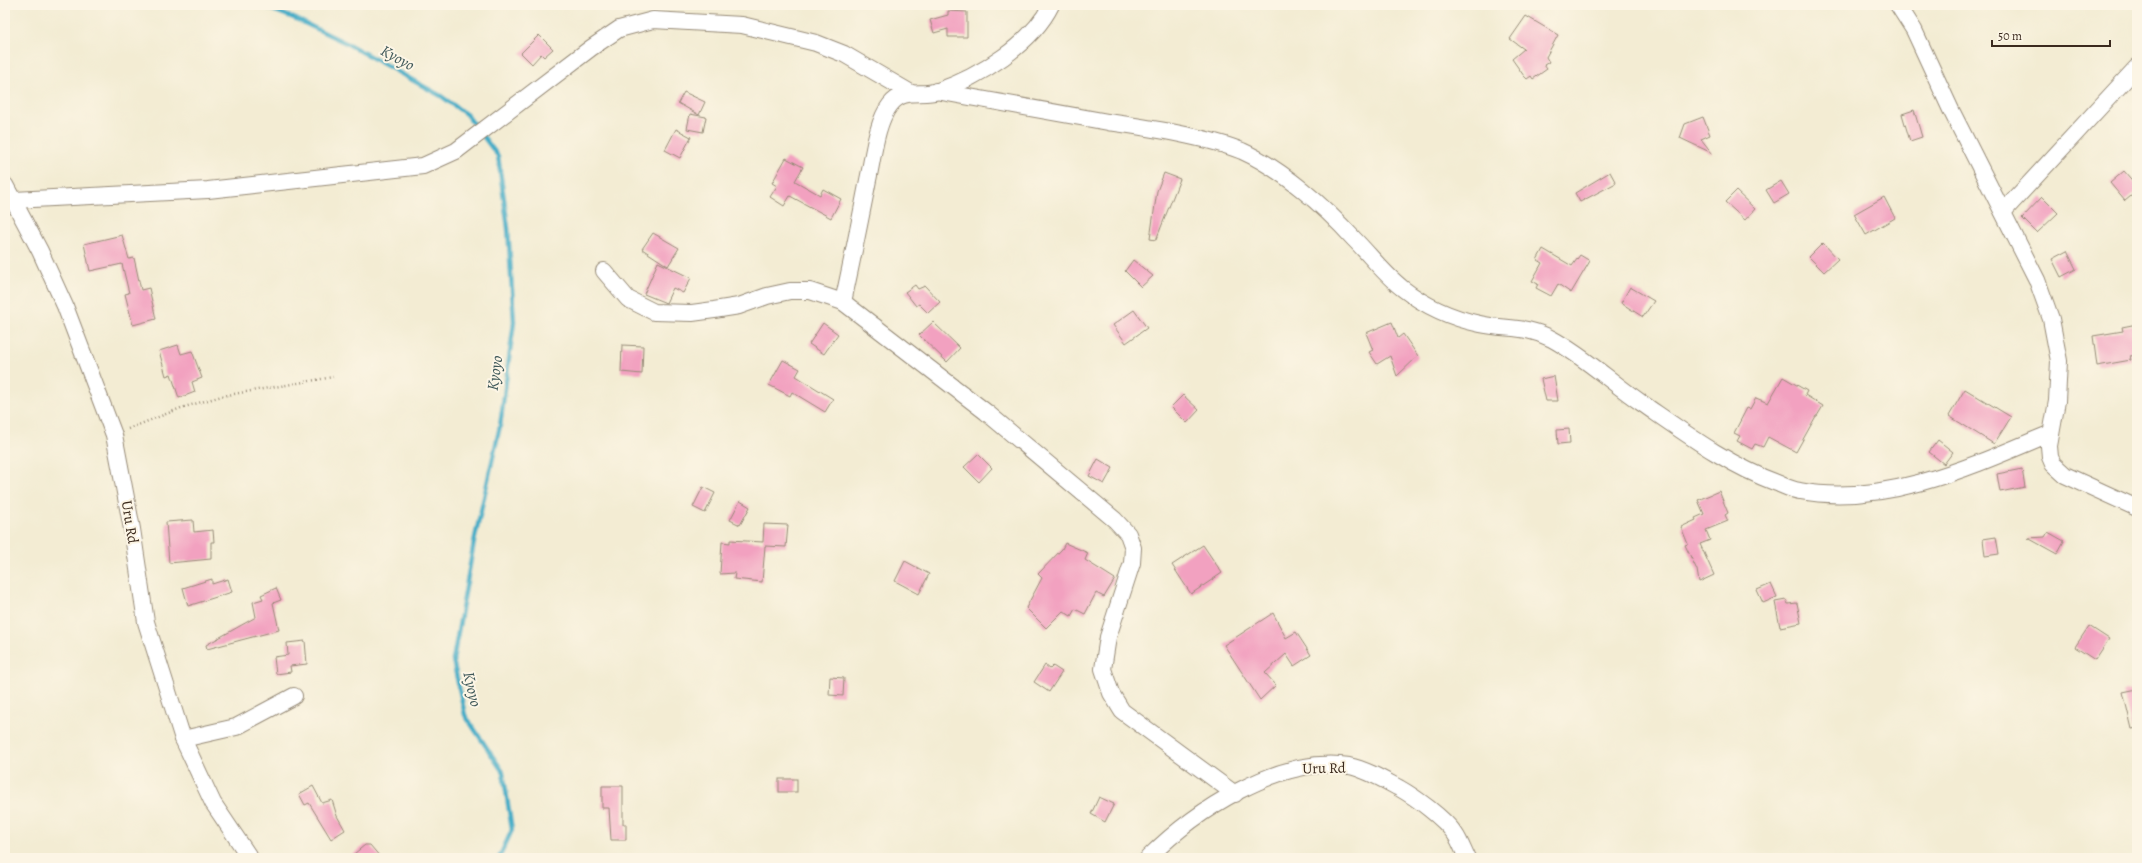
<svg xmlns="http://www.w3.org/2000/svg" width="2142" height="863" font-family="Alegreya,serif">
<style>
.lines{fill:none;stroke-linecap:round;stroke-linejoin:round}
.stream{stroke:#47adc7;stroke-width:4.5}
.building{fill:#f2a1c0}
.minor-casing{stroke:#978b78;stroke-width:18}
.path{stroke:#978b78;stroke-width:2.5;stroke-dasharray:1 3;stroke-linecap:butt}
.minor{stroke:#fff;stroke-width:16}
.labels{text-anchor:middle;stroke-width:4;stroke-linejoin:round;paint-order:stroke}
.street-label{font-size:15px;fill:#3b2a1e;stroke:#fcf5e5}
.water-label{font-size:16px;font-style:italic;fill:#3f5859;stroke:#fcf5e5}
</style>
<rect width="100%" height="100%" fill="#fcf5e5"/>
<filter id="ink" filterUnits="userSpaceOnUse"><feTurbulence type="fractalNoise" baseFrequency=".025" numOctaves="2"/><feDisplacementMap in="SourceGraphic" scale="8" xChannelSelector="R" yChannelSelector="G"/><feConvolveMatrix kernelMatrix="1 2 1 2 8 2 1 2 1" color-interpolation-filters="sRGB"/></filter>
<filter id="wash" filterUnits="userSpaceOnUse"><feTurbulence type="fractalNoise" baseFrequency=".012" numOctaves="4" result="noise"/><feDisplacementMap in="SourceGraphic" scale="16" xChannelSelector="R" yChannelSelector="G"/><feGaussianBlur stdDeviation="0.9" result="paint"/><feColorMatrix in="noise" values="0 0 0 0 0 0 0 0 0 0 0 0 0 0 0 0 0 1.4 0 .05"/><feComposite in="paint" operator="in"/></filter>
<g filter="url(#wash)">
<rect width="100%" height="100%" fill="#f3ecd3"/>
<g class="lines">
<path class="stream" d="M260,5l36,14 50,24 95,53 26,19 31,41 10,72 6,94 -14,104 -26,116 -21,118 12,55 38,57 9,58 -13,28"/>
</g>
<g id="blocks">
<g class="building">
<path d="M948,11l19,1v25h-19v-8l-14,4 -4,-13 18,-5z"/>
<path d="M1526,16l32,19 -12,22 3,5 -5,3 3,4 -14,10 -2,-3 -4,3 -3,-3 -12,-17 12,-10 -14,-10z"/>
<path d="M539,35l14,14 -9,8 -3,-3 -9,10 -11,-11z"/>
<path d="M684,92l21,10 -6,13 -21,-12z"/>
<path d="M1914,110l8,27 -12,4 -8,-27z"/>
<path d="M690,114l16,3 -3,15 -16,-3z"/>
<path d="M1703,117l7,18 -9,4 11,14 -32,-15 5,-14z"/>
<path d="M676,129l15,8 -11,21 -15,-8z"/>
<path d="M786,158l17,9 -8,14 25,14 3,-6 18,10 -10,19 -41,-22 -6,10 -14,-9 7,-11 -5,-3z"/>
<path d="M2124,171l13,15v5l-12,10 -15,-18z"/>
<path d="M1610,172l6,11 -36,19 -5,-9z"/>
<path d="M1164,173l16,6 -24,61 -6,-1 7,-48z"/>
<path d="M1781,181l8,13 -15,9 -8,-13z"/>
<path d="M1736,191l19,18 -10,11 -20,-18z"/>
<path d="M1884,197l11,21 -29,17 -12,-21z"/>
<path d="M2042,197l16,16 -21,20 -15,-15z"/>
<path d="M653,233l26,15 -11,18 -26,-17z"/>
<path d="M122,235l7,24 5,-1 7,32 8,-2 7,31 -23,6 -8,-31 4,-1 -7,-29 -32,7 -6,-27z"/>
<path d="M1823,243l15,16 -14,13 -15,-15z"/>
<path d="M1543,249l29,17 8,-11 10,6 -19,32 -13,-9 -7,12 -15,-8 2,-4 -6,-3 10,-18 -5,-3z"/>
<path d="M2067,251l9,18 -15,8 -9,-18z"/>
<path d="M1133,260l20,16 -12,11 -16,-16z"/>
<path d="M658,262l33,16 -8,15 -10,-5 -7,15 -22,-9z"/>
<path d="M915,285l3,4 7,-3 15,16 -12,11 -9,-9 -3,2 -11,-14z"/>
<path d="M1630,287l24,14 -11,16 -22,-14z"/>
<path d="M1134,310l13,18 -21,15 -13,-18z"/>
<path d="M933,322l27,26 -13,14 -28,-27z"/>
<path d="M1392,322l6,16 5,-4 15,22 -21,20 -7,-20 -13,8 -8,-12 4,-2 -7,-17z"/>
<path d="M823,323l15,11 -14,20 -15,-10z"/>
<path d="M2137,324v31l-7,1 1,4 -34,6 -4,-30 30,-5 -1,-4z"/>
<path d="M178,345l3,9 11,-3 10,27 -10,4 3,10 -16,6 -8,-24 -5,2 -7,-25z"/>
<path d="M622,345l21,1 -1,28 -21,-2z"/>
<path d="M783,360l17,9 -4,7 37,23 -8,13 -33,-20 -2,4 -21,-11z"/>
<path d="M1554,376l4,25h-12l-5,-22z"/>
<path d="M1783,377l24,14 -2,4 18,11 -6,10h-1l-20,36 -28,-15 -5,10 -8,-3 -3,5 -15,-8 3,-5 -6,-3 13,-25 3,1 6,-11 12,5z"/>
<path d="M1965,389l46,28 -17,27 -45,-28z"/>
<path d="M1183,395l16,15 -12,13 -16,-16z"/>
<path d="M1569,429l1,14 -12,1 -1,-14z"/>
<path d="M1938,440l15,12 -9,12 -15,-12z"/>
<path d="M978,454l14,14 -13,14 -15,-15z"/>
<path d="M1098,459l15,9 -9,16 -15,-8z"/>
<path d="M2022,469l3,18 -25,5 -3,-18z"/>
<path d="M703,487l12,6 -10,20 -12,-6z"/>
<path d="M1719,491l9,22 -3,2 3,6 -22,9 4,10 -10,4 14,31 -15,7 -2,-12 -12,-25 3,-1 -7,-17 15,-7 -1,-2 9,-4 -6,-14z"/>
<path d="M740,501l10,6 -10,18 -10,-5z"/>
<path d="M193,520l1,12 19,-2 1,12h-3v17l-42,4 -3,-41z"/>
<path d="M764,524l24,1 -2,22 -21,-1 -3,36 -28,-3 1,-6 -15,1 2,-32 8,1v-3l33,2z"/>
<path d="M2048,532l16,9 -7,13 -29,-16 17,-1z"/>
<path d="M1996,537l3,17 -14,2 -2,-17z"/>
<path d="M1065,543l23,10 -3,7 30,19 -11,18 -8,-4 -11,21 -10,-5 -4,7 -8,-5 -17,17 -20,-20 16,-30 -4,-4 24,-25z"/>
<path d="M1203,545l19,28 -31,21 -19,-29z"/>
<path d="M905,561l24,13 -10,20 -24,-13z"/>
<path d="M212,579v5l16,-5 4,13 -44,14 -5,-18z"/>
<path d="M1771,584l6,13 -14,6 -6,-13z"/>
<path d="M276,588l5,12 -8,3 6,27 -72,19 -1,-4 50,-28 -3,-15 10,-3 -2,-4z"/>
<path d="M1786,600l2,4 9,-1 4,20 -21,4 -5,-25z"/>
<path d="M1273,613l13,25 10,-6 15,23 -17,11 -8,-12 -21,19 11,12 -16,15 -36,-55z"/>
<path d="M2089,626l20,13 -14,21 -20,-13z"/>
<path d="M305,641l2,23 -17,2 1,6 -15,2 -2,-17 14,-2 -1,-12z"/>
<path d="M1045,665l5,4 3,-3 9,6 -13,20 -15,-10z"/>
<path d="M830,677l14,1 -1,18 -14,-1z"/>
<path d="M2137,689v39l-5,1 -9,-37z"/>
<rect x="779" y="779" width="18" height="13"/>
<path d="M313,786l9,17 10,-3 5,16 8,14 -14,9 -22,-36 -4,2 -6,-11z"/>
<path d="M602,786h21v38h3v16h-15l-2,-32h-7z"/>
<path d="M1099,797l15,7 -9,18 -14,-8z"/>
<path d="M365,845h5l11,13h-32z"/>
</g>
</g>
</g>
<g filter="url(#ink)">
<use href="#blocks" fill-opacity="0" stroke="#978b78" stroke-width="1"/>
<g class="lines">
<g class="minor-casing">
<g id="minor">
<path d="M1898,5l16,25 37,80 86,170 14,39 8,42 -2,40 -8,45 1,11 3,7 12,11 72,33"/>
<path d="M936,91c58,11 115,21 172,31 40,6 97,14 134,29 40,18 82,55 112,88 16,16 30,35 48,49 23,18 49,30 78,36 27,6 46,1 72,15 33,18 60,44 91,65 42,29 85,61 134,79 7,3 15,7 23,8 85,16 175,-26 251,-58"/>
<path d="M5,185l35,66 25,55 49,129 18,94 14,93 37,117 30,64 37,55"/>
<path d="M14,200l194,-10 215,-24 33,-15 135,-103 28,-19 34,-9 89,5 74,18 28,11 67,39"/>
<path d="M2003,212l134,-145"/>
<path d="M604,271l24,28 26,13 38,1 22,-3 25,-4 28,-10 23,-5h20l33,11 143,110 129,108 13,14 5,14 -1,15 -24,74 -5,32 8,24 11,18 113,83"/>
<path d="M843,302c9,-41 17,-81 25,-122 5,-22 8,-57 22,-75 14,-18 31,-8 48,-14 41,-14 94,-47 113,-86"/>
<path d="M183,739l53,-12 58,-31"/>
<path d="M1148,858c47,-47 131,-103 201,-92 16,3 35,14 50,22 16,9 45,30 56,46 5,7 8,16 12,24"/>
</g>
</g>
<path class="path" d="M128,429l53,-21 41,-12 111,-19"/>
<use href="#minor" class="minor"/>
</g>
</g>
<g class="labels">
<g class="street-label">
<text transform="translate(130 522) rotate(81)" y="5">Uru Rd</text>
<text transform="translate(1324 768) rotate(-1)" y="5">Uru Rd</text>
</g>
<g class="water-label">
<text transform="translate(398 57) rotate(29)" y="6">Kyoyo</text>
<text transform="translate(494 373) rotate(-82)" y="6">Kyoyo</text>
<text transform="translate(473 689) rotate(77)" y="6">Kyoyo</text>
</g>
</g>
<rect width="2142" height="863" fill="none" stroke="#fcf5e5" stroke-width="20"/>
<path d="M1992 40v6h118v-6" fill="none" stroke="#3b2a1e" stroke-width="2"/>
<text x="1998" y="40" font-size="12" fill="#3b2a1e" stroke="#fcf5e5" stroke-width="3" paint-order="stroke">50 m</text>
</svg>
